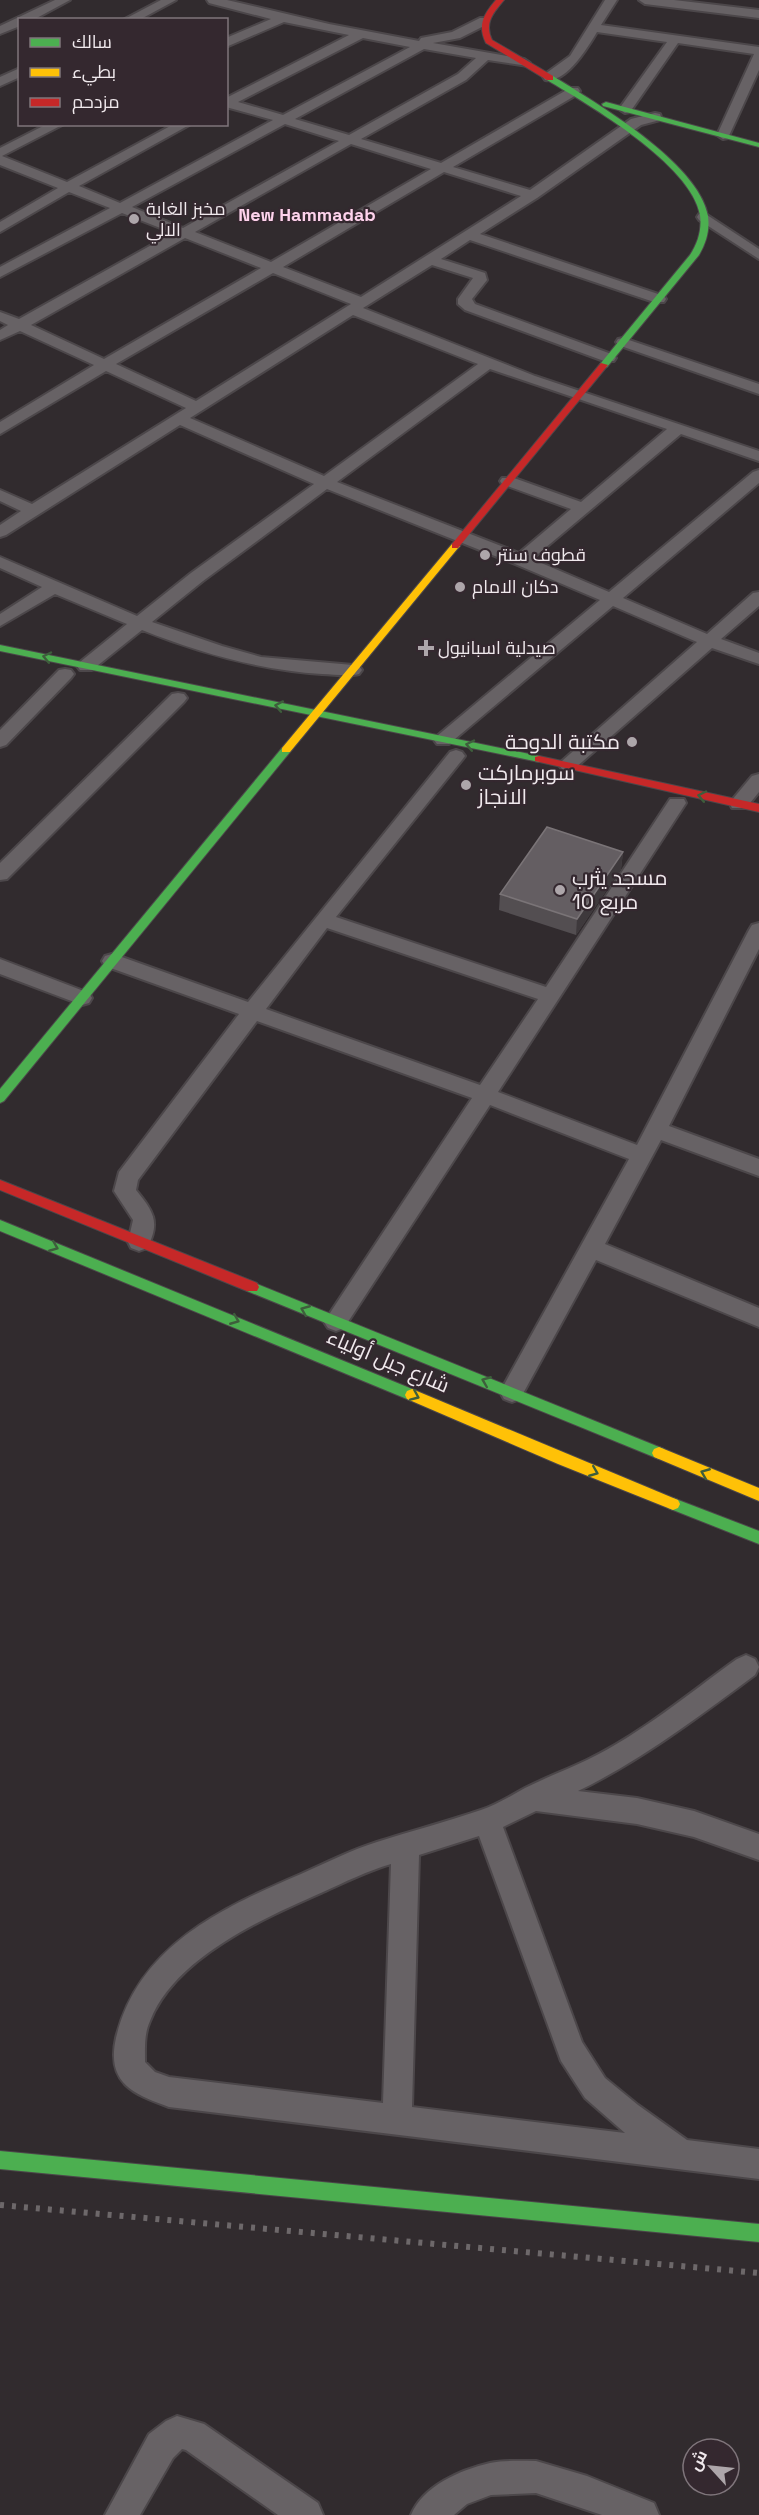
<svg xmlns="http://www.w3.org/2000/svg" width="759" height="2515" font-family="'Space Grotesk',Cairo,sans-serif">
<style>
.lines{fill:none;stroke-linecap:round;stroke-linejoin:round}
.street-casing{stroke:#4c474a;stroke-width:4}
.fast-casing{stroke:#4c474a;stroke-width:2}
.slow-casing{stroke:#4c474a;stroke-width:2}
.jam-casing{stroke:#4c474a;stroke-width:2}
.street{fill:#676265;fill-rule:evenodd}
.fast{fill:#4caf50;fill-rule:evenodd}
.slow{fill:#ffc107;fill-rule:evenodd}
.jam{fill:#c62828;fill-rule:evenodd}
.rail{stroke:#6d686a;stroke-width:6;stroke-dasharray:4 8;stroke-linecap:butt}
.wall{fill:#534e51}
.shaded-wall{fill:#3e393c}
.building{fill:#645e62;stroke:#7a7477;stroke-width:1.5}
.oneway{stroke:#3e5e3c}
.poi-dot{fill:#ada6aa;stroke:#34282f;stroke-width:2}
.labels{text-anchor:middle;stroke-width:4.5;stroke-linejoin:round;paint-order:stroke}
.far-poi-label{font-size:18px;fill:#f0e9ed;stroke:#34282f;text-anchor:start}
.far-neighbourhood-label{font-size:18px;font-weight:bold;fill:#fed2ec;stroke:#34282f}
.poi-label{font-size:21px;fill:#f0e9ed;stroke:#34282f;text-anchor:start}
.street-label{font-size:21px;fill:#f0e9ed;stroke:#34282f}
</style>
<rect width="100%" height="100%" fill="#312b2e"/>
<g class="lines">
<g class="street-casing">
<g id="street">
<path d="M55,0h15l-37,20h-13v6l-20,8v-8z"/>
<path d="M161,0h15l-37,20h-16z"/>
<path d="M207,0h20l102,24 90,17 2,-3 31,-6 28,-14h8v6l-28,14 -27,5 91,16 6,4 -2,3 -40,-6 -22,20 -105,59 80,24 129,-75h8l2,3 -2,3 -125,73 77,23 101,-71 24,-6 5,1 1,3 -1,3 -19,5 -104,73 -57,36 184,62 2,3 -2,3h-10l-184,-62 -29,19 44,14 2,7 -15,19 3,5 139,51 2,3 -2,3h-10l-139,-51 -7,-6v-5l15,-21 -41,-13 -69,43 172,68 224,75v10l-78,-27 -149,125 77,33 144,-120 6,-2v13l-136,115 84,36 46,-41 6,-1v14l-38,33 38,14v11l-47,-16 -138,121h-12l-3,-4 3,-4 135,-119 -84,-36 -164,138h-12l-3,-4 3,-4 163,-136 -85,-36 -188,-75 -124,92 -51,41 70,24 39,11 92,8 6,1 3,4 -3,4c-12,3 -25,0 -37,0 -63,-4 -122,-21 -180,-44l-50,40h-12l-3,-4 3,-4 47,-38 -72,-30 -55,32v-12l42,-27 -42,-19v-11l137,59 54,-43 123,-89 -134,-59 -174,110 -6,2v-12l21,-14 -21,-10v-11l32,14 154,-96 -80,-37 -106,63v-12l94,-57 -74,-34 -20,9v-10l8,-5 -8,-4v-9l19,7 154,-86 -51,-20 -122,64v-10l110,-59 -41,-16 -69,40v-10l58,-34 -58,-23v-17l47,-24h17l-62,32 65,26 107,-58h17l-112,62 41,17 153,-83 -47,-13v-9l123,-63 -65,-13 -58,25v-9l45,-19 -62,-16zM363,38l47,9 -127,68 -45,-13zM424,49l52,9 -18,16 -109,61 -54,-16zM285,124l54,17 -156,87 -51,-21zM351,144l80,25 -160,93 -76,-30zM444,172l77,24 -160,101 -78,-30zM185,238l76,30 -157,91 -73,-34zM273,273l78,31 -155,97 -80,-37zM353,315l125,49 -154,112 -134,-58zM490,369l177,60 -86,73 -67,-24h-12l-2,3 2,3 69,25 -52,44 -182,-71z"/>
<path d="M605,0h12l-16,25 158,22v23l-31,68 -5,1 -6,-4 37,-81 -76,-11 -48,69 -5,1 -6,-4 48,-67 -70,-10c-9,15 -31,52 -52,48l-2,-3 2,-3 25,-18z"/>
<path d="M639,0h35l85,10v8l-114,-14z"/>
<path d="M20,68v9l-20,9v-9z"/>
<path d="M704,213l55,36v10l-60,-39 -2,-3 2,-3z"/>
<path d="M623,338l136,46v10l-141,-49 -2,-3 2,-3z"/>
<path d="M65,669l6,1 3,4 -3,4 -65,67 -6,2v-17l59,-60z"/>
<path d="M178,693l6,1 3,4 -3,4 -177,177 -7,1v-17l172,-169z"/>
<path d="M456,750l6,2 3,4 -3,4 -126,157 210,70 124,-188h14l2,4 -188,289 139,53 112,-215 3,-5 7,-2v26l-90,177 90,33v17l-98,-36 -56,104 154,64v19l-163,-67 -76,139 -8,3 -8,-3 -4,-7 129,-233 -139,-54 -146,223 -8,3 -8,-3 -4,-6 4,-6 144,-218 -215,-77 -119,159 -2,10c17,21 25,32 11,58l-8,3 -8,-3 -3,-6 5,-22 -19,-29 5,-19 120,-158 -134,-48 -3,-5 3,-5 7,-2 7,2 129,46 202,-250zM327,928l211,71 -58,86 -214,-76z"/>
<path d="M759,774v18l-13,16h-14l-2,-4 2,-4 20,-24z"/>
<path d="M0,959l89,34 3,5 -3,5 -7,2 -82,-31z"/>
<path d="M746,1655l9,4 4,8 -4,8c-57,42 -113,85 -177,116l59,7 57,13 65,23v26l-65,-23 -57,-13 -101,-13 -33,16 79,215 23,36 33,27 49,35 72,9v30l-590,-72c-36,-13 -63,-24 -53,-69 22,-92 106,-130 185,-164 25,-11 50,-24 76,-32 34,-11 69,-20 104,-32 15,-5 30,-14 44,-22 20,-10 41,-18 62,-28 54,-26 101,-66 150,-101zM479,1836l82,225 24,37 40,35 -213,-26 7,-252zM391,1864l-8,239 -214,-26 -14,-5 -10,-10c0,-14 -1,-28 5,-41 25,-64 114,-103 173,-129 22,-10 44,-21 68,-28z"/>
<path d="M177,2416l27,8 114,79 5,12h-45l-92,-65 -4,-1 -9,9 -33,57h-35l44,-81 17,-13z"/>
<path d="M536,2461l51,15 67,27 5,12h-57l-66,-22 -45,2 -24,9 -13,11h-43c12,-29 49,-45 79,-52 14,-3 31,-2 46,-2z"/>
</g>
</g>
<g class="fast-casing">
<g id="fast">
<path d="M547,76h6c43,27 146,87 155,140 2,14 -2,27 -9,39l-92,112 -3,1 -4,-3 1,-2 89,-108c8,-12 12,-26 10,-40 -9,-51 -111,-110 -153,-135z"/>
<path d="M606,102l153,41v4l-156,-41 -1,-2z"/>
<path d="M0,645l539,111 5,3 -5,3 -539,-111z"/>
<path d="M286,747l4,1v4l-286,349 -4,2v-14l282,-341z"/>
<path d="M0,1220l417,171 2,4 -2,4 -5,2 -5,-2 -407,-168z"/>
<path d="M252,1282l412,167 2,4 -2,4 -5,2 -5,-2 -407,-166 -2,-4 2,-4z"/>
<path d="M673,1498l86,33v13l-91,-36 -2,-4 2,-4z"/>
<path d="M0,2151l759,73v18l-759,-73z"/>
</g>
</g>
<g class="slow-casing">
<g id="slow">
<path d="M455,543l5,3 -2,2 -168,204h-8v-4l170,-204z"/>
<path d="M412,1389l266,111 2,4 -2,4 -5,2 -115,-46 -151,-65 -2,-4 2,-4z"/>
<path d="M659,1447l100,41v13l-105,-44 -2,-4 2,-4z"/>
</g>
</g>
<g class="jam-casing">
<g id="jam">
<path d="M496,0h8c-11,13 -20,23 -12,40l61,36v4h-6l-61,-37c-9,-18 -2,-29 10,-43z"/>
<path d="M601,363l7,2 -150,183h-6v-4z"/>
<path d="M539,756l220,48v8l-224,-51v-4z"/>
<path d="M0,1180l257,103 2,4 -2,4h-10l-247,-101z"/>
</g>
</g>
<use href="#street" class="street"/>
<use href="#fast" class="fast"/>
<use href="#slow" class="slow"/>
<use href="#jam" class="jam"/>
<path class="rail" d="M0,2205l759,68"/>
</g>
<path class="wall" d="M623,852l-2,17 -45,66 -77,-25 1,-16z"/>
<path class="shaded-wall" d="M623,852l-2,17 -45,66 1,-16z"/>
<path class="building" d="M547,827l76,25 -46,67 -77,-25z"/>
<defs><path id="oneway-chevron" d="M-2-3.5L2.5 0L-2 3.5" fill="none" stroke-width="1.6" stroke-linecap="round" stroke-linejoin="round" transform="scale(1.5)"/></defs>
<g class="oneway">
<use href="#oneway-chevron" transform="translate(47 657) rotate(-168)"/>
<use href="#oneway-chevron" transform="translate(279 706) rotate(-169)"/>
<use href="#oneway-chevron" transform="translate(470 745) rotate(-168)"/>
<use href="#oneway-chevron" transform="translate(702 796) rotate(-168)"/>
<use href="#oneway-chevron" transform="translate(54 1247) rotate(22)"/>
<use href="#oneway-chevron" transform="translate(305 1310) rotate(-158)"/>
<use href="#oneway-chevron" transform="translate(235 1320) rotate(22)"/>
<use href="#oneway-chevron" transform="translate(486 1381) rotate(-158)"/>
<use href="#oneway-chevron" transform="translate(415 1396) rotate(23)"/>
<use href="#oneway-chevron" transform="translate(594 1472) rotate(22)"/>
<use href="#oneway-chevron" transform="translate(705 1473) rotate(-158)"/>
</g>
<g class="poi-dot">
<circle cx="134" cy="219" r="6"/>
<circle cx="485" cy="555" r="6"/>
<circle cx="460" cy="587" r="6"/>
<path d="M423 639h6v6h6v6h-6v6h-6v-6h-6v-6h6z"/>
<circle cx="632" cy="742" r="6"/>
<circle cx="466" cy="785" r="6"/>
<circle cx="560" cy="890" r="6"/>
</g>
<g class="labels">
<g class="far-poi-label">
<text x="146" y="215">مخبز الغابة<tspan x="146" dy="21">الالي</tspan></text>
<text x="497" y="561">قطوف سنتر</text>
<text x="472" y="593">دكان الامام</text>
<text x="438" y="654">صيدلية اسبانيول</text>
</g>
<g class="far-neighbourhood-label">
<text x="307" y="221">New Hammadab</text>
</g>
<g class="poi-label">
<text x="620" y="749" text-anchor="end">مكتبة الدوحة</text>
<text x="478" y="780">سوبرماركت<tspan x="478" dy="24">الانجاز</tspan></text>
<text x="572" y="885">مسجد يثرب<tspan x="572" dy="24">مربع 10</tspan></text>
</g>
<g class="street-label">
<text transform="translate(388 1361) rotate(23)" y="7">شارع جبل أولياء</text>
</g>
</g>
<rect x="18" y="18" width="210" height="108" fill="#34282f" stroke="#7f757b" stroke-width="1.5"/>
<rect x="30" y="38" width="30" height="9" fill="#4caf50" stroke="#7f757b" stroke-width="1.5"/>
<text x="72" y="48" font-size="18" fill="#f0e9ed">سالك</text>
<rect x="30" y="68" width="30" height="9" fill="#ffc107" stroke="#7f757b" stroke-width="1.5"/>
<text x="72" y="78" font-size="18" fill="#f0e9ed">بطيء</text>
<rect x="30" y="98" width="30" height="9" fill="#c62828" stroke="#7f757b" stroke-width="1.5"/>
<text x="72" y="108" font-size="18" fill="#f0e9ed">مزدحم</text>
<g transform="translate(711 2467) rotate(297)"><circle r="28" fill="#34282f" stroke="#7f757b" stroke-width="1.5"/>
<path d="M0-4.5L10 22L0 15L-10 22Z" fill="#ada6aa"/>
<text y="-9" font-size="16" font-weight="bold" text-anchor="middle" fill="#f0e9ed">ش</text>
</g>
</svg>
